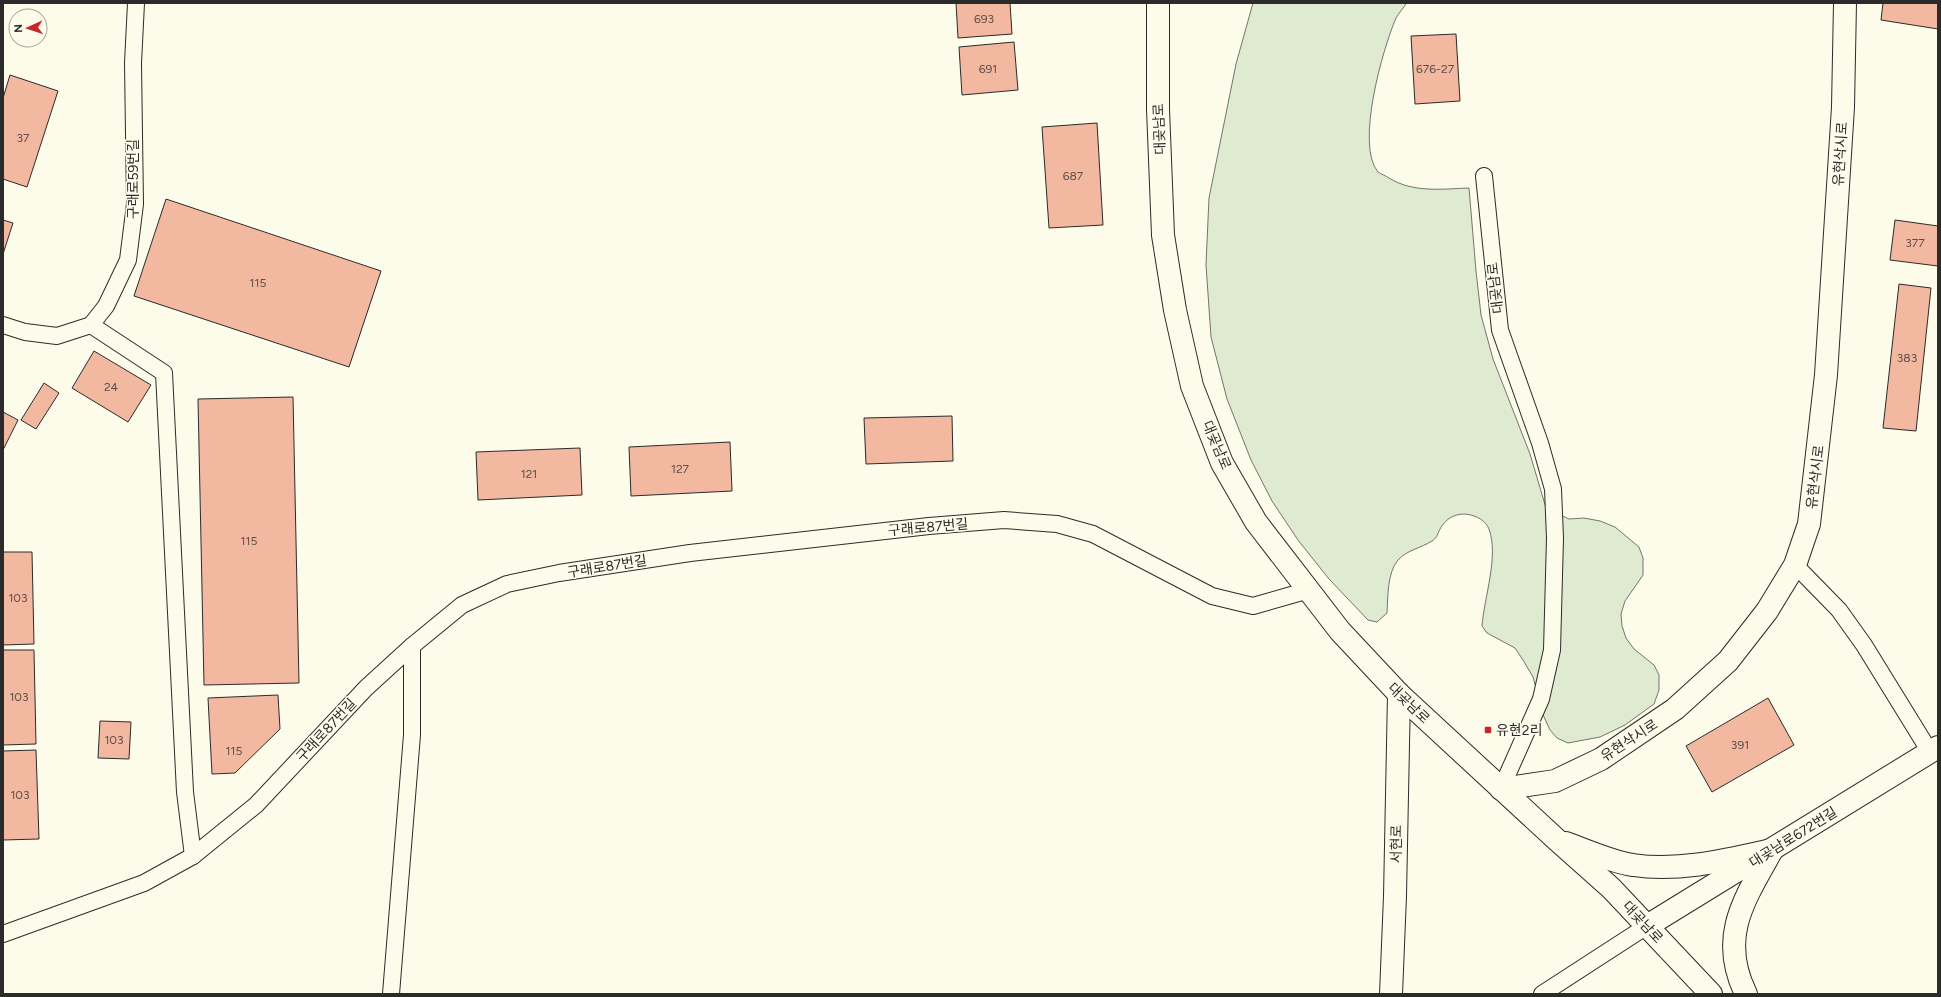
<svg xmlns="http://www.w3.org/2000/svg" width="1941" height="997" font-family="Figtree,'Noto Sans KR',sans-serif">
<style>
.green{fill:#deebd1;stroke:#74746e}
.building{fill:#f2b8a0;stroke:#2b2b2b}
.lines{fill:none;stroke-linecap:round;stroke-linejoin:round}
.lane-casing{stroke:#2b2b2b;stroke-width:18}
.street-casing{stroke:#2b2b2b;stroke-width:24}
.secondary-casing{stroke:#2b2b2b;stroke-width:24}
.lane{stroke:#fdfbea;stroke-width:16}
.street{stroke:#fdfbea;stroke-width:22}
.secondary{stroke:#fdfbea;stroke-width:22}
.poi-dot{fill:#c62828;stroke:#fdfbea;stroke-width:1.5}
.labels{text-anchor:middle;stroke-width:3;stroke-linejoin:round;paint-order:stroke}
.number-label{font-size:12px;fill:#5d4e48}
.street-label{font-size:14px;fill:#2b2b2b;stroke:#fdfbea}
.poi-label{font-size:14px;fill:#2b2b2b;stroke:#fdfbea;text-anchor:start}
</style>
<rect width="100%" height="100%" fill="#fdfbea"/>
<path class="green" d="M1253,3h154c-4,5 -8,10 -11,15 -13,30 -41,127 -18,154 3,2 8,4 11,6 24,15 53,11 80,10l7,83 5,44 12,44 37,95 16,54 23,11 15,-1 16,3 15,6 24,20 4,11v17l-18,26 -4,13 1,12 4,12 8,11 20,16 5,10v15l-5,14 -29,21 -25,12 -32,6 -11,-5 -7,-8 -6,-13 -11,-40 -10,-17 -8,-12 -28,-15 -5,-7c2,-28 17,-70 7,-97 -3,-7 -9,-11 -15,-13 -14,-5 -27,0 -34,13 -2,4 -3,9 -8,12 -11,7 -25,9 -34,19 -11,13 -10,37 -11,53l-10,9 -9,-2 -39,-41 -31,-39 -26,-39 -21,-41 -24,-61 -16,-62 -5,-72 3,-67 27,-134z"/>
<g class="building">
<path d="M956,3h54l2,31 -54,4z"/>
<path d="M1883,3h55v26l-57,-9z"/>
<path d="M1456,34l4,67 -45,3 -4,-68z"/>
<path d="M1014,42l4,48 -56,5 -3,-48z"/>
<path d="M10,75l48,16 -31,96 -24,-8v-81z"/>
<path d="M1097,123l6,102 -54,3 -7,-101z"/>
<path d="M166,199l215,72 -32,96 -215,-71z"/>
<path d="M3,220l10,3 -10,31z"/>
<path d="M1895,220l43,6v40l-48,-6z"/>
<path d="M1899,284l32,4 -15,143 -33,-3z"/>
<path d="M94,351l57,34 -23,37 -56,-34z"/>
<path d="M44,383l15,10 -23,36 -15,-9z"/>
<path d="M293,397l6,286 -95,2 -6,-286z"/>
<path d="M3,412l15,8 -15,30z"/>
<path d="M952,416l1,45 -87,3 -2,-46z"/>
<path d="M730,442l2,49 -101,5 -2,-49z"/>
<path d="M580,448l2,47 -104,5 -2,-48z"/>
<path d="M3,552h29l2,92 -31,1z"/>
<path d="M3,650h31l2,94 -33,1z"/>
<path d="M278,695l2,34 -45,44 -23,1 -4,-76z"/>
<path d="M1768,698l26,47 -82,47 -26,-46z"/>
<path d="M100,721l31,1 -2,37 -31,-1z"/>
<path d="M36,750l3,89 -36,1v-89z"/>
</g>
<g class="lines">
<g class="lane-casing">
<g id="lane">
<path d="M1484,176l16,154 40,113 13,46 2,49 -3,112 -11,49 -40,90"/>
<path d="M3,325l22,7 32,4 34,-11 15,-19 22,-46 7,-56 -2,-141 3,-60"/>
<path d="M91,325l73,48 21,419 8,64"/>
<path d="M1795,565l44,45 25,35 66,107"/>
<path d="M3,934l141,-51 49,-27 63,-51 110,-117 46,-42 50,-41 45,-21 52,-11 131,-20 239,-27 75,-6 53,4 36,10 119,62 41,10 56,-16"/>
<path d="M391,994l21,-259v-89"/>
<path d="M1542,994l105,-68"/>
</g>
</g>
<g class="street-casing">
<g id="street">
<path d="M1501,789l54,-8 46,-22 74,-50 53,-48 39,-50 28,-46 14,-41 17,-149 17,-268 2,-104"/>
<path d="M1647,926l291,-179"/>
<path d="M1391,994l4,-98 4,-202"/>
</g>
</g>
<g class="secondary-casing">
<g id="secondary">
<path d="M1158,3v106l5,126 12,75 17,76 30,77 34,59 84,109 59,63 158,146 54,48 100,106"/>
<path d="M1566,843c19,7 49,20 67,22 46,7 94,-5 139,-15"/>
<path d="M1746,994c-28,-57 -2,-94 26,-144"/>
</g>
</g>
<use href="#lane" class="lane"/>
<use href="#street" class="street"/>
<use href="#secondary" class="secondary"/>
</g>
<rect class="poi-dot" x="1484" y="726" width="8" height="8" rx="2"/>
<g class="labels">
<g class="number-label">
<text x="984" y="23">693</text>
<text x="988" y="73">691</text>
<text x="1435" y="73">676-27</text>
<text x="23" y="142">37</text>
<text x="1073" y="180">687</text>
<text x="1915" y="247">377</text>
<text x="258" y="287">115</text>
<text x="1907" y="362">383</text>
<text x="111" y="391">24</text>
<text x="680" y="473">127</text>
<text x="529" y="478">121</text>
<text x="249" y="545">115</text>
<text x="18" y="602">103</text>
<text x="19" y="701">103</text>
<text x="114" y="744">103</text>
<text x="1740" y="749">391</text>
<text x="234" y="755">115</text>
<text x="20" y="799">103</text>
</g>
<g class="street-label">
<text transform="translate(1159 129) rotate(-92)" y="5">대곶남로</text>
<text transform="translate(1840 154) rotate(-86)" y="5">유현삭시로</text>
<text transform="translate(133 179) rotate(-90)" y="5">구래로59번길</text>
<text transform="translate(1495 288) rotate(-97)" y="5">대곶남로</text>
<text transform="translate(1217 445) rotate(67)" y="5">대곶남로</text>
<text transform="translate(1815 477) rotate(-83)" y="5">유현삭시로</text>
<text transform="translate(928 527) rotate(-5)" y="5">구래로87번길</text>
<text transform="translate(607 566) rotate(-9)" y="5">구래로87번길</text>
<text transform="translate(1409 703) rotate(44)" y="5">대곶남로</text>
<text transform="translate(326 730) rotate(-47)" y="5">구래로87번길</text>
<text transform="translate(1629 740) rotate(-33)" y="5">유현삭시로</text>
<text transform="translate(1793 837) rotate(-32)" y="5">대곶남로672번길</text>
<text transform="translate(1396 844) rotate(-89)" y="5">서현로</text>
<text transform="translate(1643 922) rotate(47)" y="5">대곶남로</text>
</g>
<g class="poi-label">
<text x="1496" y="735">유현2리</text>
</g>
</g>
<rect width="1941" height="997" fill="none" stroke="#2b2b2b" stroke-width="8"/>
<g transform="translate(28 28) rotate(267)"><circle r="19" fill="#fdfbea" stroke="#a9a89e"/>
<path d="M0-3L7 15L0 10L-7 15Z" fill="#c62828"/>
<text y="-6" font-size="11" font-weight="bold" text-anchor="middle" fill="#2b2b2b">N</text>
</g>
</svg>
